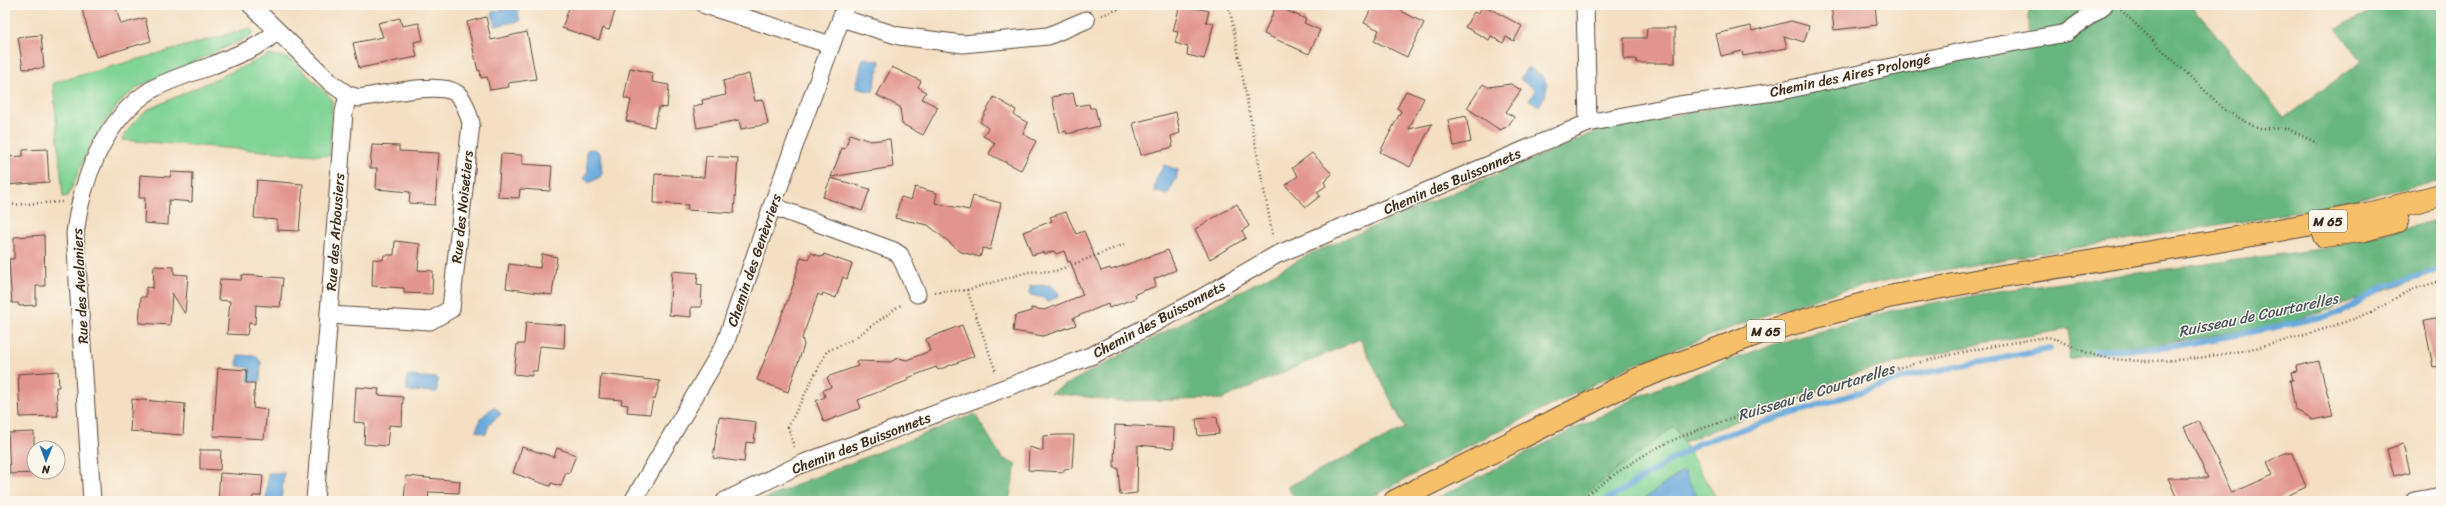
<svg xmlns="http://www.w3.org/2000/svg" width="2446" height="506" font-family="Sriracha,sans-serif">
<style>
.green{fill:#80d496;stroke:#5e7f5a}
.forest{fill:#68b67f;stroke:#52704e}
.water{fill:#68a9dc;stroke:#526a7d}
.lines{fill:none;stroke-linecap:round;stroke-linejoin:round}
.stream{stroke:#68a9dc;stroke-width:6}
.building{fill:#e2958f}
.street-casing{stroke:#574537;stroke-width:19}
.primary-casing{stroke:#574537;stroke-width:24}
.path{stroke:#574537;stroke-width:2.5;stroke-dasharray:1 3;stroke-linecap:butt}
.street{stroke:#fff;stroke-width:17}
.primary{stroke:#f6c06b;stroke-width:22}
.labels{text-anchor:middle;stroke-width:3;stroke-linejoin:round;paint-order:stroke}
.shield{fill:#fbf7ec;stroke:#75685c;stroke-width:1}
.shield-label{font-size:13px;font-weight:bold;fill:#3b2a1e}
.street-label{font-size:14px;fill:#3b2a1e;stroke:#fbf7ec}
.water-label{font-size:15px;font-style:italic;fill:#4b5660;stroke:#fbf7ec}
</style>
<rect width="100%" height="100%" fill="#fbf7ec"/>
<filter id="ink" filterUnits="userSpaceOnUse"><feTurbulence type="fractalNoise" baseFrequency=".025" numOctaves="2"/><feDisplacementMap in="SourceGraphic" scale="8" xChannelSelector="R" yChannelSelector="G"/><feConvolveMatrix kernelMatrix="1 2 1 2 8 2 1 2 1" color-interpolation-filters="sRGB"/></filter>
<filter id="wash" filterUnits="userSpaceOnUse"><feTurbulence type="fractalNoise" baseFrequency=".012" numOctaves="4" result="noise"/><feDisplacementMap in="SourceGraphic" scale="16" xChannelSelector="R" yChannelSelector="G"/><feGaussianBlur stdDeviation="0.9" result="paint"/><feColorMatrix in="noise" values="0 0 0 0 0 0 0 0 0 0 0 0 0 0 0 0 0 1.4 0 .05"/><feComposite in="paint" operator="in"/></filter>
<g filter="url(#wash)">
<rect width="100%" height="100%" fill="#f4dfc3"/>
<g class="green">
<path d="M250,28l3,3 -2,5 -111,50 -16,12 -18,22 -18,30 -20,46 -5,1 -10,-114z"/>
<path d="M269,55l15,2 10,5 38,37 -2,57 -208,-16 10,-16 15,-14z"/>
<path d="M1674,426l44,75h-141z"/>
</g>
<g class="forest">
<path d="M2029,5h75l-38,28 -37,7z"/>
<path d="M2111,5h81l92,113 78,-57 -26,-33 48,-23h57v175l-125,29 -309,50 -114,20 -49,11 -87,28 -124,47 -155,76 -114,60h-77l7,-5 -7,-9 118,-59 -45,-89 -138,60 -99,2 -73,-8 262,-140 288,-123 472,-93z"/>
<path d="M2441,219v52l-161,54 -212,34 2,-30 -83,13 -131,31 -172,69 -10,-16 -97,75h-146l213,-107 121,-47 129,-37 105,-19 330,-43z"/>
<path d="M975,414l27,44 14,7 -7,36h-248l44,-20z"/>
</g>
<g class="water">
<path d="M130,5h21l-20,4z"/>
<path d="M517,7l3,14 -25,5 -3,-14z"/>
<path d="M863,58l17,3 -7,31 -17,-4z"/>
<path d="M1528,67l13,8 6,9 -2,12 -6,10 -10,-6 7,-10 -16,-11z"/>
<path d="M590,149l6,1 4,3 2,20 -2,4 -11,6 -5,-5 4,-7 -2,-20z"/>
<path d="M1164,165l14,5 -2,9 -9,16 -13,-4 2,-12z"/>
<path d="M1051,285l7,7 1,4 -12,6 -3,-4 -14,-3v-9z"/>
<path d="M238,355l18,1 5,6 -1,20 -12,-1 1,-13 -12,-2z"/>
<path d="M407,376l30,2v14l-30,-1z"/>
<path d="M494,406l7,8 -12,10 -3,10 -10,-3 4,-12z"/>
<path d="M1683,471l16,30h-58z"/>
<path d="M268,473h16l-3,28h-15z"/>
</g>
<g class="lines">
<g class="stream">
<path d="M2095,351l81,-5 86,-16 80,-18 43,-26 56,-17"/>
<path d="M1605,501l94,-58 215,-68 136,-26"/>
</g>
</g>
<g id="blocks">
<g class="building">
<path d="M98,5h17l6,19 24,-6 6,23 -55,16 -14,-47z"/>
<path d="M570,5h47l-8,25 -6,-2 -4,12 -37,-12z"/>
<path d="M1180,5l29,6 -3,11 8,1 -10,36 -17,-4 1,-8 -13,-4 3,-11 -5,-1z"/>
<path d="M1373,5h17l34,18 -17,34 -33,-16 5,-11 -15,-7z"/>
<path d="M1483,5l39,21 -8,15 -8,-4 -3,6 -12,-7 -2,4 -24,-13 9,-15 4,2z"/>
<path d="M1831,5h44l2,20 -43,5z"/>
<path d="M1276,6l30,13 -2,4 16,7 -11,24 -45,-20z"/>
<path d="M486,17l5,23 36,-8 9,47 -28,4 1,4 -19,3 -3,-13 -6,1 -1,-8 -2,1 -11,-49z"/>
<path d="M400,18l2,8 17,-3 4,17 -9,2 3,15 -58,11 -6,-25 30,-6 -5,-14z"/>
<path d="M1791,21l18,5 -5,16 -20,-6 3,12 -44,8 -1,-5 -21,5 -5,-22 35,-8 1,5z"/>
<path d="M1647,28h28v35h-38l-1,-4h-12v-21h22z"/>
<path d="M41,35l3,33 -21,1 -5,-32z"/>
<path d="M892,67l29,14 -3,6 8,5 -4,7 16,8 -15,28 -21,-11 -2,-17 -23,-12z"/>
<path d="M630,68l23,5 -1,9 17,3 -2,23 -8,-1 -5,20 -28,-6 5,-21 -7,-2z"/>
<path d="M749,74l6,27 8,-1 5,24 -27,5 -2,-9 -42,8 -4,-22 10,-2 -1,-4 24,-5 -3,-14z"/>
<path d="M1483,84l5,3 23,-3 10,6 -15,22 8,5 -6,9 -8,4 -33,-22z"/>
<path d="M1406,91l18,7 -15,31 23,-5 -22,43 -30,-15 21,-41 -4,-3z"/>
<path d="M1073,93l3,13 13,-2 1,4h5l4,18 -32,8 -1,-3 -6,2 -8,-36z"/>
<path d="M994,97l22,13 -2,5 14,8 -5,11 13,7 -15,29 -32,-16 6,-11 -12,-7 5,-8 -8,-6z"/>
<path d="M1176,112l4,21 -9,3 2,11 -32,8 -8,-32z"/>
<path d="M1466,116l5,26 -17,4 -6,-26z"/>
<path d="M850,134l20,7 20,-2 3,28 -62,10 11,-29 3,1z"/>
<path d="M372,145l27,1v5l40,2 -4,52 -26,-2 1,-11 -34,-3 1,-21h-7z"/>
<path d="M47,149l2,33 -44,3v-28l18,-1v-6z"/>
<path d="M1312,153l20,21 -8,8 2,4 -9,6 3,4 -14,11 -21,-22 13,-9 -6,-8z"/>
<path d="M501,154l21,1v9l30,2 -2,25 -30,-2 -1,9 -21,-1z"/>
<path d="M706,156l32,2 -4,55 -47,-3 1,-5 -34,-2 1,-29 49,3z"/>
<path d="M171,172l22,1 -1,29 -23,-2 -1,25 -24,-2 1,-25h-6l1,-23 30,2z"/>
<path d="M831,178l39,11 -8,22 -39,-14z"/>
<path d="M257,180l46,4 -4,47 -22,-1v-10l-23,-2z"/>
<path d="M915,187l22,6 -2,10 34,7 4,-14 28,7 -11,47 -7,-2 -3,9 -19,-5 -33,-27 -33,-7 6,-21 10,3z"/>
<path d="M1237,204l12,22 -7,5 4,7 -36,21 -15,-30z"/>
<path d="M1066,212l10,22 8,-3 17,40 9,-3 1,2 57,-20 8,20 -22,9 2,7 -21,8 1,4 -27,10 -1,-4 -35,14 3,7 -33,11 -30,-5 2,-15 16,-5v-3l13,2 39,-15 -13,-34 -2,1 -4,-11 -8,3 -2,-3 -10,3 -1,-2 -11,3 -9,-23 29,-11 -2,-4z"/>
<path d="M44,235l1,51h-9v19l-17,1 -1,-3h-6l-2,-26 -1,-18h5v-22z"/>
<path d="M395,241l25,3 -2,26 15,1 -1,23 -28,-1v-5l-32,-2 1,-27 10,1 1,-5h10z"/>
<path d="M811,253l12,4 1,-3 28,10 -5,15 -4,-2 -7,21 -13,-5 -1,3 -4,-2 -16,44 2,7 -16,47 -31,-12 37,-97h-1l8,-26 7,2z"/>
<path d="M542,254l15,3 -5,38 -46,-7 3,-24 31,4z"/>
<path d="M154,266l20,1v7l14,1 -3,39 -13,-21 -2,32 -31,-2 2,-26h5v-10l7,1z"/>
<path d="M672,271l26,2 -1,11 5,1 -1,22h-10v10l-22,-2z"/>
<path d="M242,275l41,3 -3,29 -24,-2 -1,19 -6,-1 -2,12 -20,-1 3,-33 -12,-1 2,-21 21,1z"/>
<path d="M2441,318v48l-8,1 -9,-46z"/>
<path d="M526,322l39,3 -1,23 -24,-2 -3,25h-5v5l-18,-2 3,-30h7z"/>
<path d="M962,325l12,31 -36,14 -2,-3 -28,11 1,2 -51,20 3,8 -37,14 -8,-21 9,-4 -2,-7 8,-3 -4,-10 31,-11 -2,-5 34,1 8,-4 9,2 23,-9 -4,-12z"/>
<path d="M2319,361l14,55 -21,4 -17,-11 -5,-29h3l-2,-8 6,-1 -1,-5z"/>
<path d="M218,368l29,2 -1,13h9l-2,25 14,2 -3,29 -51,-3z"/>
<path d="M58,371l1,16h-3l2,29 -38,1 -2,-43z"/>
<path d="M601,374l59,7 -5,18h-2l-3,15 -23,-2 1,-7 -7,-1 1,-4 -23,-2z"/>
<path d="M356,387l23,2 -1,6 25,2 -1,29 -13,-1 -2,21 -23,-2 1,-21 -11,-1z"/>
<path d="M132,399l53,5 -2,31 -53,-4z"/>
<path d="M719,417l37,5 -2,21 -8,-1 -2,20 -31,-4z"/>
<path d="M1217,417l2,17 -21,2 -2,-17z"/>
<path d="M2199,421l33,72 41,-18 -6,-13 18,-9h7l14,34 -30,14h-98l-10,-23h40l-24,-51z"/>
<path d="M1115,425l59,3 -1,20 -35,-3 -1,48 -17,2 -2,-27h-4z"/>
<path d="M34,432v40l2,1 -26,1 -2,-41z"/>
<path d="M1058,435h16l-2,33 -8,1v3l-36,-2 1,-23 14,4v-15z"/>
<path d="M2403,444l7,28 -16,4 -7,-27z"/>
<path d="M522,447l32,10 3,-9 19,7 -7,18 -3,-1 -5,14 -10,-3 -1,3 -37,-13z"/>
<path d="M200,450h21l-1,20 -20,-1z"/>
<path d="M220,473l43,3 -2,20h-8l-1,5h-34z"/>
<path d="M406,476l54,5 -1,12 -30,-1 -1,9h-24z"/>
</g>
</g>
</g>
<g filter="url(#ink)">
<use href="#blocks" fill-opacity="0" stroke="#574537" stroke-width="1"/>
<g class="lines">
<g class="street-casing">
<g id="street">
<path d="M251,5l80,78 17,12 11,3c22,-3 80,-17 97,-5 9,6 12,21 15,30l-20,186 -21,12 -101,-6"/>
<path d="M705,5l126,40"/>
<path d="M1585,5l3,118"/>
<path d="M841,18l58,18 64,8 85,-8 38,-16"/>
<path d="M772,206l122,45 6,4 17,39"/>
<path d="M92,501l-17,-267c6,-52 28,-114 76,-144 18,-11 42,-17 62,-25 22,-10 47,-17 64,-34"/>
<path d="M315,501l29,-389 4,-17"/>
<path d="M633,501l92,-157 47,-138 74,-201"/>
<path d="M725,501l74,-36 294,-110 96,-50 87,-50 312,-132 91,-18 102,-14 175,-38 110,-20 38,-28"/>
<path d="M2414,501l27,-5"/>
</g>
</g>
<g class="primary-casing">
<g id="primary">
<path d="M2324,236l41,-6 33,-9"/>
<path d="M1395,501l240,-121 124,-47 129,-36 114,-21 211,-34 154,-28 74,-19"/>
</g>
</g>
<g class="path">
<path d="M1229,5l44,232"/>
<path d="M2121,10l104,100 32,18 31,1 29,14"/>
<path d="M1102,15l28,-10"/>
<path d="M5,205l58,-3"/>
<path d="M967,290l61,-18 28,-1 69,-27"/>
<path d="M935,292l32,-2 29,82"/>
<path d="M794,447l-6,-20 39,-76 25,-11 50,-36"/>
<path d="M1578,501c26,-19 52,-39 81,-54 35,-18 75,-29 113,-41 91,-30 182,-56 276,-69 19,5 33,16 54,20 80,15 193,-15 267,-44 14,-6 26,-16 40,-22 10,-4 22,-7 32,-10"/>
</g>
<use href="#street" class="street"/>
<use href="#primary" class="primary"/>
</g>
</g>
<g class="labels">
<g class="shield">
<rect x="2309" y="210" width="38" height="22" rx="3"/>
<rect x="1747" y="320" width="38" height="22" rx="3"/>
</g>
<g class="shield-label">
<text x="2328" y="226">M 65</text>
<text x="1766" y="336">M 65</text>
</g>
<g class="street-label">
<text transform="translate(1850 75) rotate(-12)" y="5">Chemin des Aires Prolongé</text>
<text transform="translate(1452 181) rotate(-23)" y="5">Chemin des Buissonnets</text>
<text transform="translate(462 207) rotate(-84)" y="5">Rue des Noisetiers</text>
<text transform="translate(335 232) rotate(-86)" y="5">Rue des Arbousiers</text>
<text transform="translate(754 260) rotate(-71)" y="5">Chemin des Genèvriers</text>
<text transform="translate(80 286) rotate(-93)" y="5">Rue des Avelaniers</text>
<text transform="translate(1159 319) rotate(-28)" y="5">Chemin des Buissonnets</text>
<text transform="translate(861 443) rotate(-21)" y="5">Chemin des Buissonnets</text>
</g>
<g class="water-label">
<text transform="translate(2258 315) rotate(-12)" y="5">Ruisseau de Courtarelles</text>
<text transform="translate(1816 392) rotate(-17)" y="5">Ruisseau de Courtarelles</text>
</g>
</g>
<rect width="2446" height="506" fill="none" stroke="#fbf7ec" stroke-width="20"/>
<g transform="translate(46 460) rotate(181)"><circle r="19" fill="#fbf7ec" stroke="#aea59a"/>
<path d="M0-3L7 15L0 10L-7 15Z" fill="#1f6fb2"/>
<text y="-6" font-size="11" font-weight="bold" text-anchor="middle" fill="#3b2a1e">N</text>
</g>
</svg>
